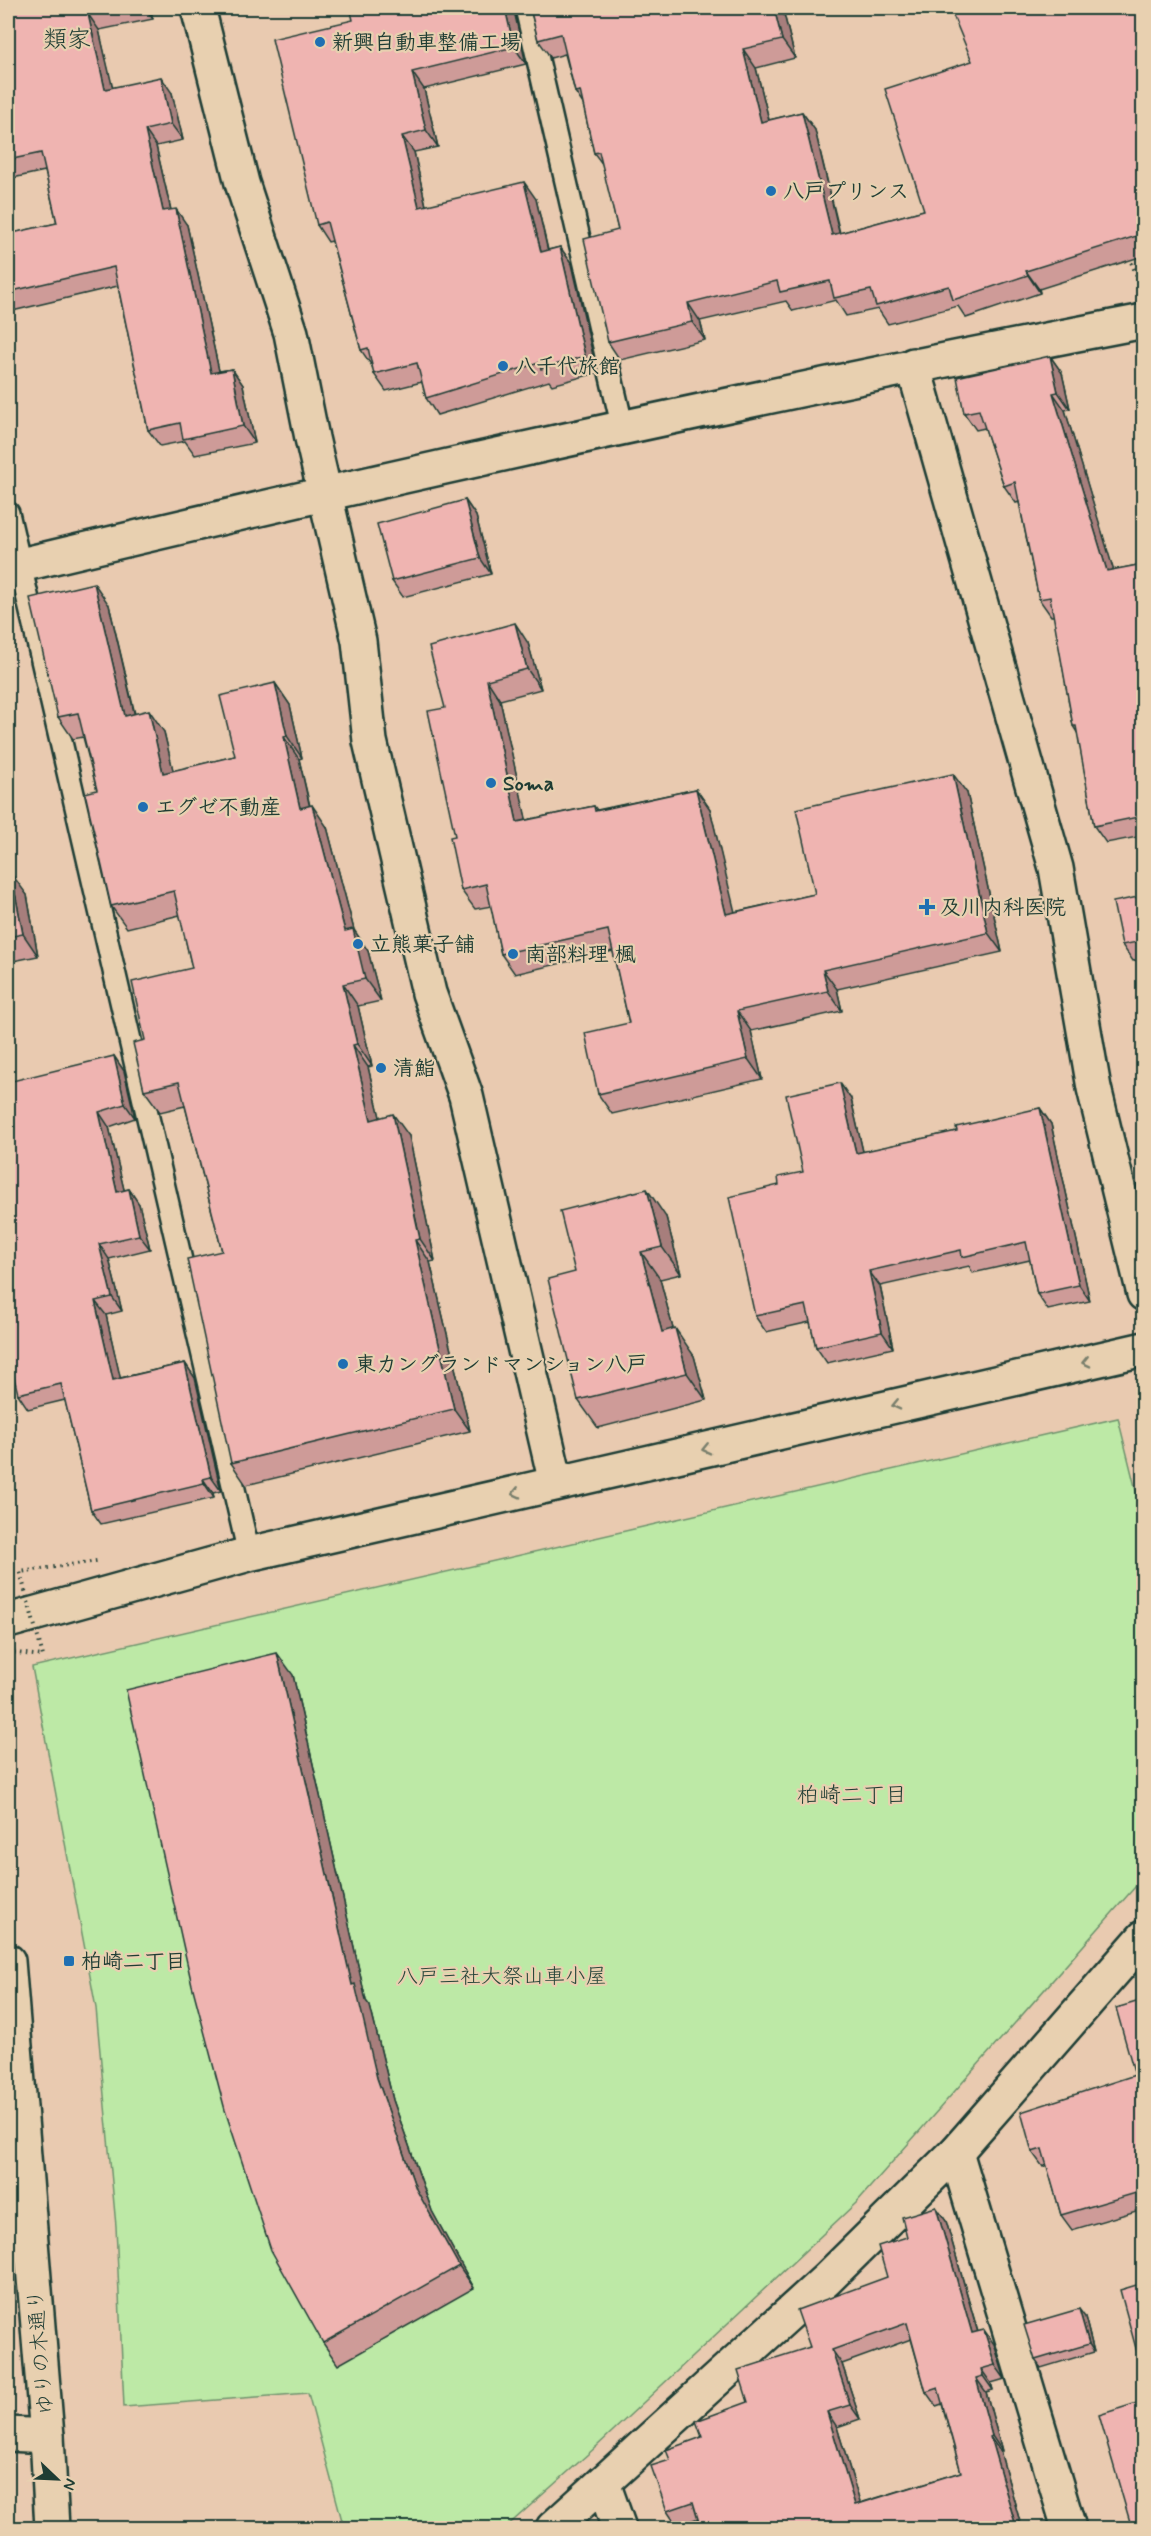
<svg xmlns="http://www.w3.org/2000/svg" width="1151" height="2536" font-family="Mynerve,'Klee One',sans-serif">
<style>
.green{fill:#bde9a6;stroke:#6e936d;stroke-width:1.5}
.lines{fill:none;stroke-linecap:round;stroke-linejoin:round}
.service-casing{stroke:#1f3d34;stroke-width:26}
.minor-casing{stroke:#1f3d34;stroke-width:38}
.tertiary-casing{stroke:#1f3d34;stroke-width:38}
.path{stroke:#1f3d34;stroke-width:4;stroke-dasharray:1.5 4.5;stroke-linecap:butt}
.service{stroke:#e8d0b0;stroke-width:21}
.minor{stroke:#e8d0b0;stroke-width:33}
.tertiary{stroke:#e8d0b0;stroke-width:33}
.path-bridge{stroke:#1f3d34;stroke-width:4;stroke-dasharray:1.5 4.5;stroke-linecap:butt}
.wall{fill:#ce9b98;stroke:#1f3d34;stroke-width:1.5;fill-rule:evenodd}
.shaded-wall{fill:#a77e7c;stroke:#1f3d34;stroke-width:1.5}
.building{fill:#efb4b1;stroke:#1f3d34;stroke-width:1.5;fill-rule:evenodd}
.oneway{stroke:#797f6c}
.poi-dot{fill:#1f6fb2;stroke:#e8d0b0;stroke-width:2}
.labels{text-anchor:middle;stroke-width:4.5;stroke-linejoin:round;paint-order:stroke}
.poi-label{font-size:21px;font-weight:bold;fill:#1f3d34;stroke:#e8d0b0;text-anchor:start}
.park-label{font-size:21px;fill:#27463a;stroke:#e8d0b0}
.street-label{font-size:21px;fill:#1f3d34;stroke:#e8d0b0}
.neighbourhood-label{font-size:22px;fill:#1f3d34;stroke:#e8d0b0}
.quarter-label{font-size:24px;fill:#1f3d34;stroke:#e8d0b0}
</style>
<rect width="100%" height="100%" fill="#e9cab0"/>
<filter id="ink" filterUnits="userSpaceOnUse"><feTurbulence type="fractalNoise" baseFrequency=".0167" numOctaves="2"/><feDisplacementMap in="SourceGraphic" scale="12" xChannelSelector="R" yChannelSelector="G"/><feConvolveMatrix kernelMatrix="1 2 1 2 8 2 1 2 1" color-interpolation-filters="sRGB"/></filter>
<g filter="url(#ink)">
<path class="green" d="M1118,1418l25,101v359l-287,325 -259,243 -92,82h-161l-36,-135 -184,14 -8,-181 -20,-218 -64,-341z"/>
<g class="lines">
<g class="service-casing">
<g id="service">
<path d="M526,8l97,421"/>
<path d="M8,513l241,1041"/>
</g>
</g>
<g class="minor-casing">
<g id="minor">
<path d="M198,8l44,175 49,150 21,105 47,203 11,100 59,252 37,103 90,387"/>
<path d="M913,365l143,503 38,220 50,206"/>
<path d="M8,1621l241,-67 895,-205"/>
<path d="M956,2152l113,376"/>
<path d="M8,2434l39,2"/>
<path d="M603,2483l16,45"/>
<path d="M553,2528l274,-249 129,-127 188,-215"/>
</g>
</g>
<g class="tertiary-casing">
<g id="tertiary">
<path d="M8,568c376,-90 755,-174 1136,-247"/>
<path d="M8,1961l39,475 5,92"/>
</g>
</g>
<path class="path" d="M1129,257l10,24"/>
<use href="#service" class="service"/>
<use href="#minor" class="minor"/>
<use href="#tertiary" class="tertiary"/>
<path class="path-bridge" d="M8,1652l35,4 -23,-84 77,-11"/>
</g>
<g class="wall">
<path d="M8,8h142l3,11 -54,11 13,58 60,5 11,47 -27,6 15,64 16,15 32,146 13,-2 11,16 12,58 -60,12 -10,-14 -25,5 -12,-16 -30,-144 -110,26v-78l49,-11 -12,-52 -37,8z"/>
<path d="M530,8h251l3,6 11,44 -39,10 13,52 33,-8 13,18 25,103 84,-23 219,-202v248l-104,33 1,4 -74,25 -8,-12 -70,18 -10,-15 -32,7 -10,-16 -43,11 -7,-10 -86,20 5,19 -85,20 -12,-18 10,-112 -15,-65 -9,-12 -11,-49 -8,-12 -10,-38 -14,4 -13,-18z"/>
<path d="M514,11l12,53 -102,25 14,58 -24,5 12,54 110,-7 12,51 12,-3 12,17 25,109 -45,12 -3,-4 -112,34 -11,-17 -4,-16 -36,9 -12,-17 -2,-8 -11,-16 -29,-109 -4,1 -11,-17 36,-205z"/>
<path d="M1050,356l12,17 8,36 -5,1 48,160 30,-6v272l-37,7 -12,-17 -16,-92 -5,-8 -19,-110h-3l-12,-17 -20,-97 -3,1 -12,-17 -19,-58 -9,2 -12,-17z"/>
<path d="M465,500l11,16 15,58 -88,23 -11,-16z"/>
<path d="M109,605l26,109 29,18 9,39 62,-15 40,-73 15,22 12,53 -3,1 11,47 17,21 27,103 14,21 13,50 -23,5 14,60 -4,1 12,51 29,18 26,125 -5,1 40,169 -224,54 -15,-22 -9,-212 -37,-145 -25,6 -16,-22 1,-50 47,-72 -12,-53 -53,13 -16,-22 -14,-116 -14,-53 -10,2 -15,-22z"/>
<path d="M528,643l13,46 -41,11 26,120 68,-14 3,4 99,-21 14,20 24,103 81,-18 152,-101 35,159 -165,37 5,22 -91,20 11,48 -150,35 -14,-20 31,-71 -16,-72 -98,23 -14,-20 -10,-48 -16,3 -14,-19 -6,-54 -10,-128z"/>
<path d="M8,874l19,21 11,61 -30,6z"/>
<path d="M1143,896v63l-10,2 -11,-16z"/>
<path d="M114,1056l10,15 11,47 -26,9 15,63 5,-1 10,15 11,45 -41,10 13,52 -16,4 14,63 65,-15 10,15 26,113 -8,2 1,5 -113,26 -10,-14 -26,-110 -37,9 -10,-15z"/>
<path d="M851,1099l12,53 94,-21 83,-23 11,16 39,177 -42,9 -11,-16 -7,-34 -57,13 -4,-7 -89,20 13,62 -66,15 -11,-16 -6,-25 -44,10 -11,-16 24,-131 24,-13z"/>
<path d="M666,1217l15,57 -21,5 13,50 21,27 12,44 -108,28 -20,-28 -3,-128z"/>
<path d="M293,1675l73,326 4,5 23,94 39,111 42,77 -136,77 -15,-22z"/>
<path d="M1143,2000v209l-71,21 -11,-15 -14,-50 -4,2 -11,-15 103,-77z"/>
<path d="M936,2207l10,14 32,111 16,12 11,35 -14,4 2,7 -7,2 16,59h-2l22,78h-321l-3,-11 -21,8 -10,-15 3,-51 78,-58 139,-125 20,-40zM911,2339l15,53 10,14 6,-2 19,68 -101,31 -23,-76 23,-8 -18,-55z"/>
<path d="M1085,2317l9,35 -53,16 -6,-8z"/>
</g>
<g class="shaded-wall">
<path d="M145,8h5l3,11z"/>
<path d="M505,8h9v3l12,53 -12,-17z"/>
<path d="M774,8h7l3,6 11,44 -13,-18z"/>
<path d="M88,14l11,16 18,76 -12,-17z"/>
<path d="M743,49l13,19 18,72 -13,-18z"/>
<path d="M412,72l12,17 14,58 -12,-17z"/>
<path d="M161,77l11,16 11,47 -12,-16z"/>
<path d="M802,112l13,18 29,123 -12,-18z"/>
<path d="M145,130l11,16 19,82 -12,-17z"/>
<path d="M402,136l12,16 16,72 -11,-17z"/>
<path d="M524,182l12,17 16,70 -11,-17z"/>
<path d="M176,209l11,16 36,164 -12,-16z"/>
<path d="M560,247l12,17 25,109 -12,-17z"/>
<path d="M1026,271l13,18 1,4 -12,-18z"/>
<path d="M688,303l12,18 5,19 -13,-18z"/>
<path d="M1050,356l12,17 8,36 -12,-17z"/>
<path d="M232,369l11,16 12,58 -12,-17z"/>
<path d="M1053,393l12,17 54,178 -12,-17z"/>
<path d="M465,500l11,16 15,58 -11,-16z"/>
<path d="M94,583l15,22 31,133 -15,-22z"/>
<path d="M515,623l13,20 13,46 -14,-20z"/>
<path d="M487,680l13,20 31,141 -14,-19z"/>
<path d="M275,683l15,22 12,53 -15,-22z"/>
<path d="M149,710l15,22 15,63 -16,-22z"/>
<path d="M284,737l15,22 16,71 -15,-22z"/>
<path d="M953,774l14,19 35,159 -14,-19z"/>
<path d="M696,789l14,20 30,124 -14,-19z"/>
<path d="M312,805l15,22 27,103 14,21 13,50 -16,-22 -20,-48z"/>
<path d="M11,873l16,22 11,61 -15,-22z"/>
<path d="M823,970l14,19 5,22 -14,-20z"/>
<path d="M343,984l15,22 14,60 -15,-22z"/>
<path d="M737,1011l14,20 11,48 -14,-20z"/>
<path d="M353,1045l15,22 18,75 -15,-22z"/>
<path d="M114,1056l10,15 11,47 -10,-14z"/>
<path d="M840,1083l11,16 16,70 -11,-16z"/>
<path d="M1040,1108l11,16 39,177 -11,-16z"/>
<path d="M99,1112l10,15 19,79 -11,-14z"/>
<path d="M393,1114l16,22 26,125 -15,-22z"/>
<path d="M129,1189l10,15 11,45 -11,-14z"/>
<path d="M647,1189l19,28 15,57 -19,-27z"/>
<path d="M415,1240l15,22 40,169 -16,-22z"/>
<path d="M99,1244l10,15 13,52 -10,-14z"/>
<path d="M641,1252l19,27 21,80 -19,-27z"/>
<path d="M869,1271l11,15 13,62 -11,-16z"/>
<path d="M95,1301l11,14 18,79 -11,-14z"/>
<path d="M675,1328l19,28 12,44 -19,-27z"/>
<path d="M185,1363l10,15 26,113 -10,-14z"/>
<path d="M203,1479l10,14 1,5 -10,-15z"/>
<path d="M277,1653l16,22 73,326 4,5 23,94 39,111 42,77 -15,-22 -43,-77 -39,-111 -25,-93z"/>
<path d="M936,2207l10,14 36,126 -10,-14z"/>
<path d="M1079,2309l6,8 9,35 -5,-8z"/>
<path d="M984,2330l10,14 11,35 -10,-14z"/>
<path d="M832,2350l10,14 18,55 -10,-14z"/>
<path d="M981,2369l10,14 2,7 -10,-14z"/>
<path d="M976,2378l10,14 16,59 -10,-15z"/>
<path d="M827,2412l10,15 28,92 -10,-14z"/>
<path d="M990,2437l10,14 22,78h-3l-4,-6z"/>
</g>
<g class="building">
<path d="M8,8h108l-28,6 17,75 56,-12 10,47 -26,6 18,81 13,-2 35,164 21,-4 11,57 -60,13 -3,-16 -32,7 -34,-163 -106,25v-58l49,-11 -16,-70 -33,7z"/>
<path d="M350,8h155l9,39 -102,25 14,58 -24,6 17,71 105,-25 17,70 19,-5 25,109 -44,13 -2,-6 -113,35 -9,-35 -43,11 -6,-26 -7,2 -34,-128 -10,3 -45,-186 81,-19z"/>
<path d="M530,8h244l8,32 -39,9 18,73 41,-10 30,123 92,-25 -39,-121 87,-28 -22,-53h193v226l-117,37 2,4 -75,25 -4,-14 -73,20 -5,-16 -37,8 -4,-17 -50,11 -3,-11 -89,22 4,19 -84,20 -24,-103 34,-9 -19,-78 -5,1 -14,-62 -5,1 -14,-58 -23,6z"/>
<path d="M1050,356l8,36 -5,1 54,178 36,-7v252l-49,10 -18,-100h-3l-23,-129 -11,2 -24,-117 -11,4 -25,-76 -15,3 -7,-36z"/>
<path d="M465,500l15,58 -88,23 -15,-57z"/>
<path d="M94,583l31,133 24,-6 14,63 72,-17 -15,-60 55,-13 12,53 -3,1 16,71 12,-3 33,126 8,-2 12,50 -22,5 14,60 -4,1 18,75 22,-6 27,125 -5,1 39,169 -223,54 -44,-204 35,-8 -43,-169 -35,8 -11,-47 12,-3 -13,-58 60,-14 -18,-77 -63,15 -26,-113 12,-3 -19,-77 -20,4 -28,-119z"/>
<path d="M515,623l12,46 -40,11 30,142 77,-16 1,5 101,-22 30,125 89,-20 -19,-85 157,-35 35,159 -165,37 5,21 -91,20 11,48 -150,35 -13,-61 44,-10 -21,-93 -107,24 -15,-70 -25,6 -11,-53 5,-1 -27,-125 17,-3 -16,-61z"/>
<path d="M11,873l12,61 -15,3v-63z"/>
<path d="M1143,896v45l-21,4 -9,-43z"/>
<path d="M114,1056l11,48 -26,8 18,80 12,-3 10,46 -40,9 13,53 -17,4 18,79 72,-17 26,114 -8,2 1,4 -113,27 -30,-126 -43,10 -10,-41v-271z"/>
<path d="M840,1083l16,70 101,-22 -1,-4 84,-19 39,177 -42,9 -11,-52 -64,15 -1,-7 -92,21 13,61 -66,15 -10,-42 -51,11 -26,-119 50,-12 -1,-8 25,-5 -17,-77z"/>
<path d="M647,1189l15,58 -21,5 21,80 13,-4 12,45 -109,27 -30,-121 27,-7 -15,-61z"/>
<path d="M277,1653l75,332 3,-1 22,94 39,111 43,77 -136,77 -52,-93 -46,-140 -33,-125 -66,-295z"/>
<path d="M1143,2000v191l-82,24 -19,-66 -10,3 -11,-40 114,-37 -19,-67z"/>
<path d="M936,2207l36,126 12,-3 11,35 -14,4 2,7 -7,2 16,58 -2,1 25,86 -10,3 1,3h-305l-8,-27 -26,9 -16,-45 19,-6 -4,-10 36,-13 -6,-16 52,-19 -10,-32 72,-23 -13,-37 90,-33 -9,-31 29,-9 -5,-20zM907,2323l19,69 12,-4 23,84 -106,33 -28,-93 23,-7 -18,-55z"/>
<path d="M1143,2283v91l-23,-84z"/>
<path d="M1079,2309l10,35 -54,16 -11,-35z"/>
<path d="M1143,2401v128h-11l-33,-114z"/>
</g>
<defs><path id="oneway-chevron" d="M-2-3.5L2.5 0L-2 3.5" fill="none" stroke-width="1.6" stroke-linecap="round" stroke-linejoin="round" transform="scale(1.5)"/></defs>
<g class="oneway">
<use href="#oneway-chevron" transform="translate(1086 1362) rotate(167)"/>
<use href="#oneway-chevron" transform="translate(896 1405) rotate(167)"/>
<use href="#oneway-chevron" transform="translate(706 1449) rotate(167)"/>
<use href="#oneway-chevron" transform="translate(516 1493) rotate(167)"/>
</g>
</g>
<g class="poi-dot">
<circle cx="320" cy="42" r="6"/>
<circle cx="771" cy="191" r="6"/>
<circle cx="503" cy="366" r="6"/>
<circle cx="491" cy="783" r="6"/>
<circle cx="143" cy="807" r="6"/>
<path d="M924 898h6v6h6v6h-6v6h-6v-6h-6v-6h6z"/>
<circle cx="358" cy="944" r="6"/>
<circle cx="513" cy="954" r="6"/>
<circle cx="381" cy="1068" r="6"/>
<circle cx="343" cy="1364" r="6"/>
<rect x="63" y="1955" width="12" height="12" rx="3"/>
</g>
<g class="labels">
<g class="poi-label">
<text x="332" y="49">新興自動車整備工場</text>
<text x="783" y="198">八戸プリンス</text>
<text x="515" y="373">八千代旅館</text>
<text x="503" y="790">Soma</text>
<text x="155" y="814">エグゼ不動産</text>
<text x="940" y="914">及川内科医院</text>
<text x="370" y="951">立熊菓子舗</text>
<text x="525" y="961">南部料理 楓</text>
<text x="393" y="1075">清鮨</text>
<text x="355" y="1371">東カングランドマンション八戸</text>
<text x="81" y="1968">柏崎二丁目</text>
</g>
<g class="park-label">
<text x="502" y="1983">八戸三社大祭山車小屋</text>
</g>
<g class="street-label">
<text transform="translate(40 2352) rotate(-95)" y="7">ゆりの木通り</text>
</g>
<g class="neighbourhood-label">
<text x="852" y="1802">柏崎二丁目</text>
</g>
<g class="quarter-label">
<text x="67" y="47">類家</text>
</g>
</g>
<rect width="1151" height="2536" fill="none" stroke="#e8d0b0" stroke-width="30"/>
<rect x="15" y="15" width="1121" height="2506" fill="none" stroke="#1f3d34" stroke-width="2" filter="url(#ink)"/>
<g transform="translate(57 2479) rotate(113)" stroke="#e8d0b0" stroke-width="4.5" paint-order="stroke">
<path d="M0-4.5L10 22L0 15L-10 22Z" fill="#1f3d34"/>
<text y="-9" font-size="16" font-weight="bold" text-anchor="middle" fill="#1f3d34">N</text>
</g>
</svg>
